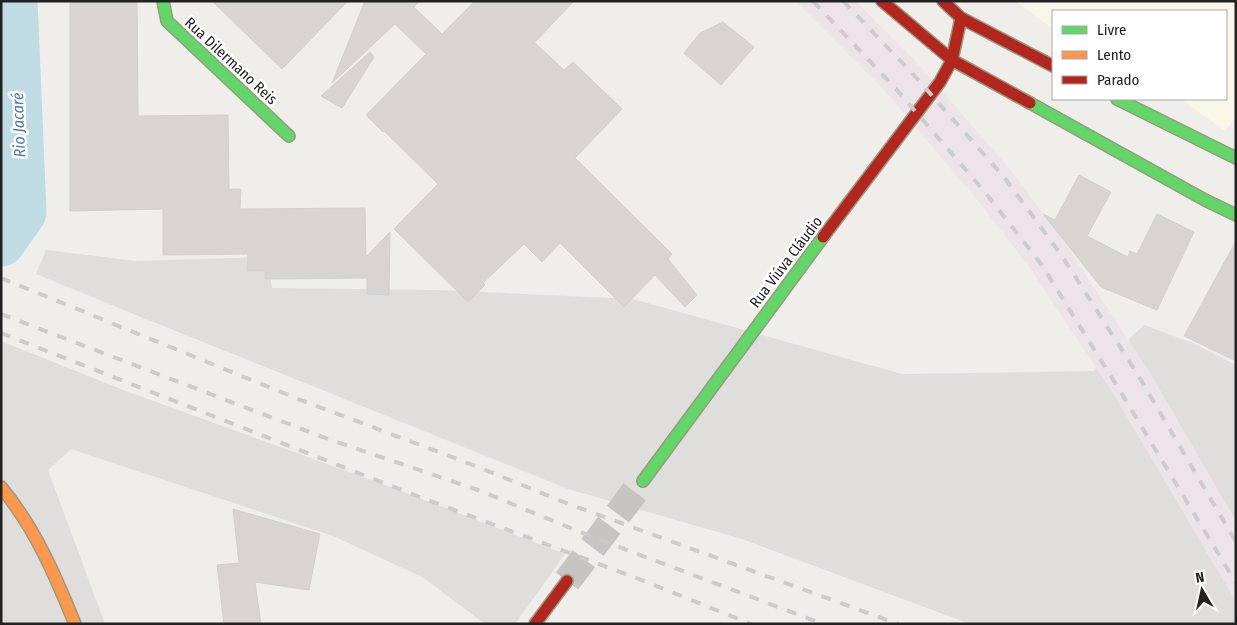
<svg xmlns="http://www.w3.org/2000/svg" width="1237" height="625" font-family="'Fira Sans Condensed',sans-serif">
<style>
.residential{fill:#dfdedc}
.industrial{fill:#ede4e9}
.education{fill:#f8f7e8}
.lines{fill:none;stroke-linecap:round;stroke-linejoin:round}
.river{stroke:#bfdbe3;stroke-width:49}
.building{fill:#d7d4d2;stroke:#d3d0cc}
.secondary-tunnel{stroke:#c7c5c3;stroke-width:28;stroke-dasharray:28 14;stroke-linecap:butt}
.fast-casing{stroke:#999a82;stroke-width:14}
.slow-casing{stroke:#999a82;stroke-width:14}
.jam-casing{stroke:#999a82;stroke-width:14}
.fast{stroke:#63d668;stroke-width:11}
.slow{stroke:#ff974d;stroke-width:11}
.jam{stroke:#b3261e;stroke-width:11}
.rail{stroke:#ccc;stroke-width:4;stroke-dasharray:10 10;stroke-linecap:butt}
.labels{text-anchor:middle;stroke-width:5;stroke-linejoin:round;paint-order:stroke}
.street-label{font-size:15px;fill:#222;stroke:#fff}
.water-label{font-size:16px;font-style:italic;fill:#4a7aab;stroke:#fff}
</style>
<rect width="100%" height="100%" fill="#f0eeeb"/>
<g class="residential">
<path d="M46,250l90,11 131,-4 5,31 167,2 194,9 269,75 192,-3 50,-46 49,18 43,22v259h-266l-228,-85 -174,-50 -427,-172 -105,-43z"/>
<path d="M1,341l125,50 267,97 172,66 -50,70h-30l-63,-47 -89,-41 -262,-87 -23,21 57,154h-104z"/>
</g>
<path class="industrial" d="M795,1h61l65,66 92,106 55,75 81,123 87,150v81l-123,-209 -83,-125 -55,-71 -90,-106z"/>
<path class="education" d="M1015,1h221v119h-2l-9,11 -44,-32h45v-88h-173v18z"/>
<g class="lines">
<path class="river" d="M1,242l21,-30 -9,-211"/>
</g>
<g class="building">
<path d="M70,1h67l1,115 90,-1 1,74h12l-1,20 125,-1 1,49 24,-25 -1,63 -22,-1v-16l-102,1v-8h-18l1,-17 -85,1v-46l-93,2z"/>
<path d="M212,1h136l-66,68z"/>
<path d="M365,1h55l-6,6 28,27 33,-33h99l-41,43 2,-1 29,27 9,-8 49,47 -47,49 97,96 -4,5 29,36 -12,12 -30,-32 -31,32 -64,-64 -18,19 -18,-18 -41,39 2,2 -17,17 -74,-73 44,-45 -54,-53 -1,1 -17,-17 60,-61 -31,-30 -63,59z"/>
<path d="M723,22l31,25 -33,38 -37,-32 16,-20z"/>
<path d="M370,52l4,5 -32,51 -21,-12z"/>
<path d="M1079,175l32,17 -24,44 41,21 2,-6 7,3 20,-40 37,18 -37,78 -56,-23 -58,-73 12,6z"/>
<path d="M1236,241v120l-52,-25z"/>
<path d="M233,509l87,25 -11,56 -54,-8 6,42h-37l-7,-59 22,-2z"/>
</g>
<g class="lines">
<path class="secondary-tunnel" d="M567,581l76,-100"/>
<g class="fast-casing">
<g id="fast">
<path d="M163,1l4,20 122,115"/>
<path d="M1117,99l119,59"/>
<path d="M1030,103l175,97 31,15"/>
<path d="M643,481l180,-244"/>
</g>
</g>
<g class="slow-casing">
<path id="slow" d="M1,487c34,41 54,88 74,137"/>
</g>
<g class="jam-casing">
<g id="jam">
<path d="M882,1l70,59 78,43"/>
<path d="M943,1l18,17 92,48"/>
<path d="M823,237l117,-155 12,-22 9,-42"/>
<path d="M535,624l32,-43"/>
</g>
</g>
<use href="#fast" class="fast"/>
<use href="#slow" class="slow"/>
<use href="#jam" class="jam"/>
<g class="rail">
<path d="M813,1l83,88 88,102 57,73 76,122 119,197"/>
<path d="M843,1l69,72 92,104 58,79 76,119 98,167"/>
<path d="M1,278l297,121 175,66 93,38 332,121"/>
<path d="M1,314l327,125 150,51 112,46 233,88"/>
<path d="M1,333l416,163 222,83 112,45"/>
</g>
</g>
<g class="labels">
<g class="street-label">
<text transform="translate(231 61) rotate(43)" y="5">Rua Dilermano Reis</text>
<text transform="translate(786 262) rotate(-53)" y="5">Rua Viúva Cláudio</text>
</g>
<g class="water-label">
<text transform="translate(18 125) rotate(-92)" y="6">Rio Jacaré</text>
</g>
</g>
<rect width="1237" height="625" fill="none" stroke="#222222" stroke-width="5"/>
<rect x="1052" y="10" width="175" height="90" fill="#ffffff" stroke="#a7a7a7"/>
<rect x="1062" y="26" width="25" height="8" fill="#63d668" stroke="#a7a7a7"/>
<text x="1097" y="35" font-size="15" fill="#222222">Livre</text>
<rect x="1062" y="51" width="25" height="8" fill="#ff974d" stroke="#a7a7a7"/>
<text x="1097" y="60" font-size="15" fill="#222222">Lento</text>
<rect x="1062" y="76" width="25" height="8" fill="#b3261e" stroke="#a7a7a7"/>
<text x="1097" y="85" font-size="15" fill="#222222">Parado</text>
<g transform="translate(1202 590) rotate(351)" stroke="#ffffff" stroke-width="4" paint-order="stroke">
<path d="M0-4L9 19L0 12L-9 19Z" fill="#222222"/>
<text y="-8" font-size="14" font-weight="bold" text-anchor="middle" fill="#222222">N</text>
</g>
</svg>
